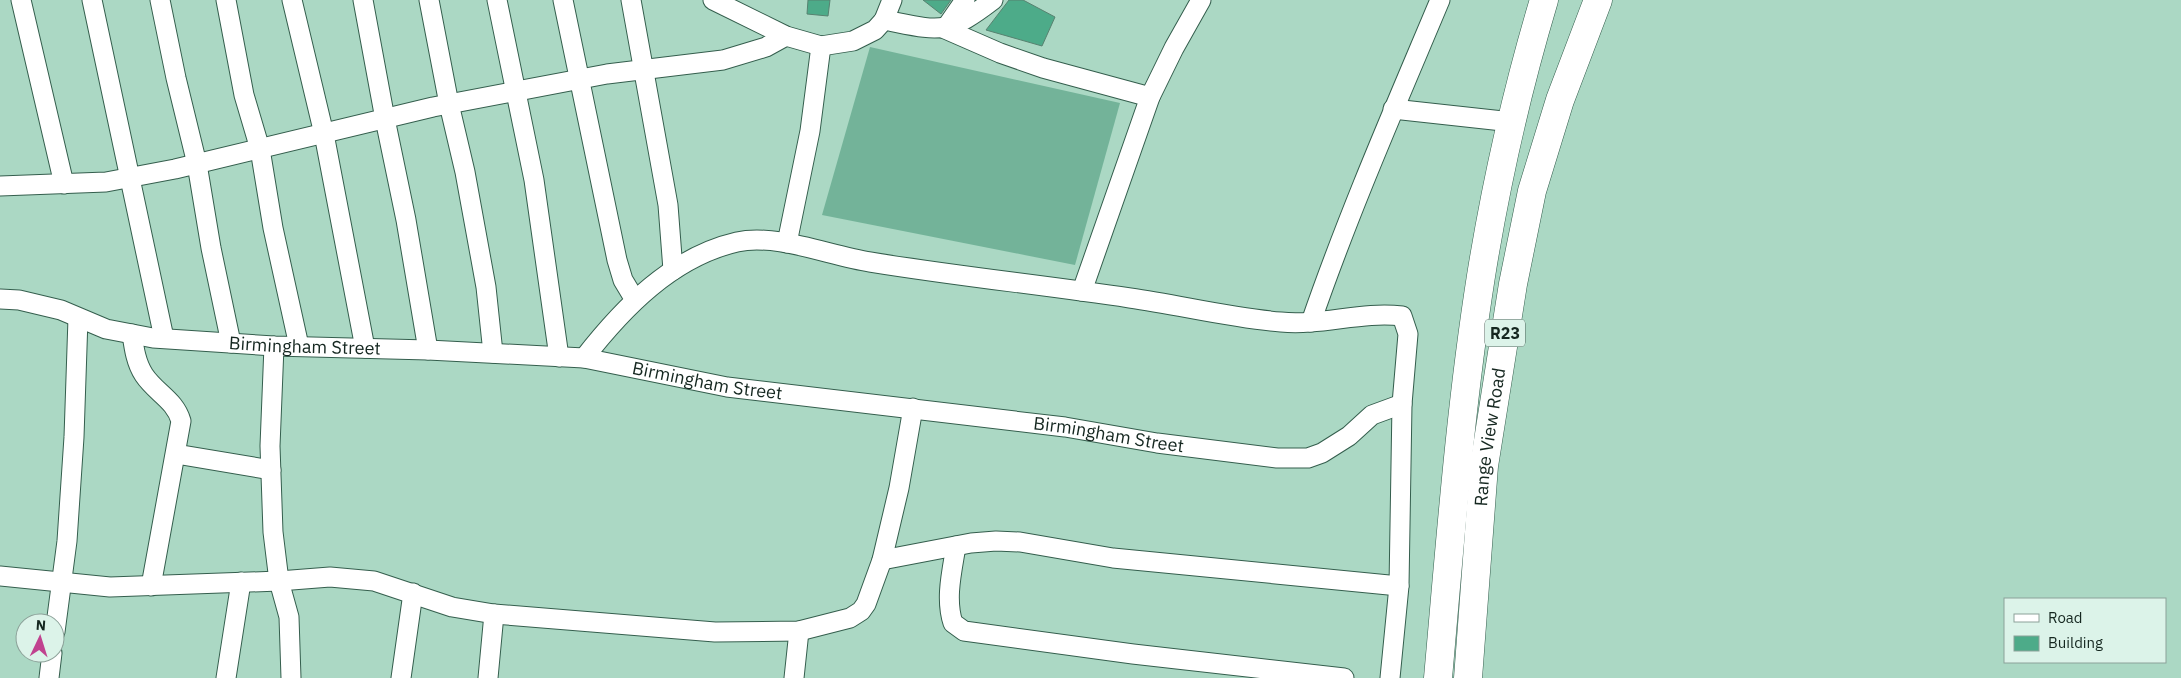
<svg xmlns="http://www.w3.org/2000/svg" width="2181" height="678" font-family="'IBM Plex Sans',sans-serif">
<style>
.grass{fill:#73b399}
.building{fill:#4dab89;stroke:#578270}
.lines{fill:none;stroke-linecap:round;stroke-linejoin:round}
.street-casing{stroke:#345e4d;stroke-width:21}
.primary-casing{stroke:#345e4d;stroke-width:29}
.street{stroke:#fff;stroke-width:19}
.primary{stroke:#fff;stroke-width:28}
.labels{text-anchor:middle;stroke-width:5;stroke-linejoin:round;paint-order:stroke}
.shield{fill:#dcf3e9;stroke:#51645c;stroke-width:1}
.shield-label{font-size:16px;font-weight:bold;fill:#152720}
.street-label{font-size:18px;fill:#152720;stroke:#dcf3e9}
</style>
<rect width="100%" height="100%" fill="#abd8c4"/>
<path class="grass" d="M870,47l250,56 -45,162 -253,-50z"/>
<g class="building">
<path d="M808,0h22l-2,16 -21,-2z"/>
<path d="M923,0h28l-10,14z"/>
<path d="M1009,0h14l32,17 -13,29 -56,-16z"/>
</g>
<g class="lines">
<g class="street-casing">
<g id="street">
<path d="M21,0l43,184"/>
<path d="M92,0l72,338"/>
<path d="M160,0l16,78 21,86 14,84 20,95"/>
<path d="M226,0l18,95 16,54 13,79 26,118"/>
<path d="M292,0l32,134 41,214"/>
<path d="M363,0l22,119 21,101 22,130"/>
<path d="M429,0l20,104 16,68 21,115 7,66"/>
<path d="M497,0l37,180 25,177"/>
<path d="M563,0l54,260 6,20 12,20"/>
<path d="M631,0l37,205 5,65"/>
<path d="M713,0l73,36 35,10 32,-5 22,-11 9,-10 8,-20"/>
<path d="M965,0l-20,29 55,24 43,15 107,29"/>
<path d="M884,20c56,11 62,16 109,-20"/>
<path d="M1393,109l119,13"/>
<path d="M0,186l106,-4 69,-13 258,-62 174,-33 116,-14 43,-13 20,-11"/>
<path d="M787,243l23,-112 11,-85"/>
<path d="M1082,291l68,-194 24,-49 27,-48"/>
<path id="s1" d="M0,299l19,1 42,10 45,19 47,9 121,8 154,4 156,8 143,29 338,40 92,16 120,15h31l14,-5 27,-17 23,-21 30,-11"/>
<path d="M1311,322c38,-110 84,-215 129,-322"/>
<path d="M132,334c2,14 4,29 12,41 12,18 31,25 37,46l-30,165"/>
<path d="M274,346l-4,100 3,86 6,49 10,36 2,61"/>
<path d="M584,358c39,-50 88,-101 153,-116 39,-9 93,14 133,20 86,14 173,23 260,36 50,7 100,20 151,24 40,4 81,-11 121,-6l6,18 -6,70 -3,182 -9,92"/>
<path d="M176,454l95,16"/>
<path d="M956,546c-4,25 -11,53 -3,77l11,8 169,23 211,24"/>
<path d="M882,560l89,-17 25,-2 24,1 93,16 286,28"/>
<path d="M0,576l110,11 169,-6 51,-4 44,4 78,26 42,7 221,18 84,-1 51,-13 11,-7 5,-7 16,-44 17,-72 14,-80"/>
<path d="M55,632l12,-91 7,-104 4,-119"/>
<path d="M49,678l3,-25"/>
<path d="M226,678l15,-96"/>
<path d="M401,678l12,-85"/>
<path d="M488,678l6,-64"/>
<path d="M794,678l5,-47"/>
</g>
</g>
<g class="primary-casing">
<g id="primary">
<path d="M1438,678c12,-134 22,-269 43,-402 15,-93 36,-186 63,-276"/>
<path id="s2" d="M1468,678l16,-212 29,-182 19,-93 28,-91 38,-100"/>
</g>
</g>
<use href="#street" class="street"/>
<use href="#primary" class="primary"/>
</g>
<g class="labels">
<rect class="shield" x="1485" y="319.5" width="40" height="27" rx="4"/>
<g class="shield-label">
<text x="1505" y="339">R23</text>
</g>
<g class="street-label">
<text dy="6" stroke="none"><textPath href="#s1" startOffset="311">Birmingham Street</textPath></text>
<text dy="6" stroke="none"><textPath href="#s1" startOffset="716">Birmingham Street</textPath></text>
<text dy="6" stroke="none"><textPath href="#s1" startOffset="1121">Birmingham Street</textPath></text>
<text dy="6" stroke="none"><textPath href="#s2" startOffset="242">Range View Road</textPath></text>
</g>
</g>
<rect x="2004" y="598" width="162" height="65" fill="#dcf3e9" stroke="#8ca199"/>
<rect x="2014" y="614" width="25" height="8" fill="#ffffff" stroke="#8ca199"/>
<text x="2048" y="623" font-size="15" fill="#152720">Road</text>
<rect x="2014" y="636" width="25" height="15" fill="#4dab89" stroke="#8ca199"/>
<text x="2048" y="648" font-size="15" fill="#152720">Building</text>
<g transform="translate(40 638) rotate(4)"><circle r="24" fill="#dcf3e9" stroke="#8ca199"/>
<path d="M0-4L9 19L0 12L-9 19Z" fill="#c0428f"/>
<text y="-8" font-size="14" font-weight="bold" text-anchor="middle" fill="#152720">N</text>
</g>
</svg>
